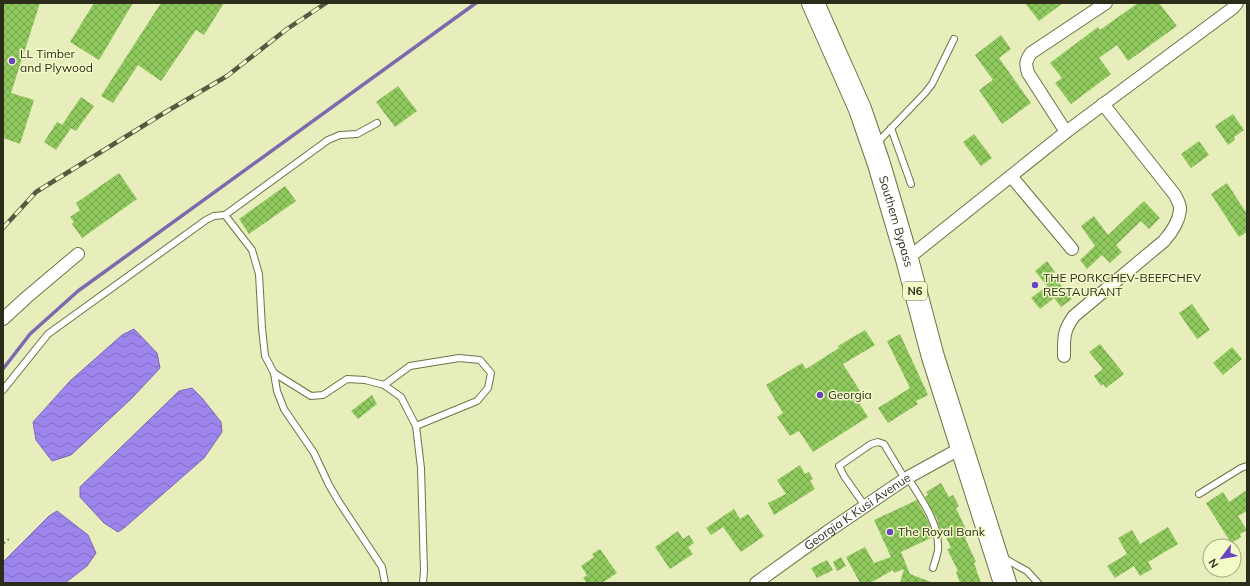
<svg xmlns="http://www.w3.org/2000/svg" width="1250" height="586" font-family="Mulish,sans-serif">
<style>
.water{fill:url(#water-waves);stroke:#7b6bae}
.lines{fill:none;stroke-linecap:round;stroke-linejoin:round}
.stream{stroke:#7b6bae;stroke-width:3.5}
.building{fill:url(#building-cross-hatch)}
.lane-casing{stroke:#6f7347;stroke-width:8}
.street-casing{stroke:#6f7347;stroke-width:14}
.highway-casing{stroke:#6f7347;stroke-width:24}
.path{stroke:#898d6b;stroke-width:2;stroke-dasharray:3 3;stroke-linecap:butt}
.lane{stroke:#fff;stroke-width:6}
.street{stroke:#fff;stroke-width:12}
.highway{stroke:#fff;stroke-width:22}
.rail-casing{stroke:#575a40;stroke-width:4.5}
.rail{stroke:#f5fac9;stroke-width:3;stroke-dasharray:9;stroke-linecap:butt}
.poi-dot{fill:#6a46be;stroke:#f5fac9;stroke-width:1.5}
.labels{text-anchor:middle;stroke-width:3;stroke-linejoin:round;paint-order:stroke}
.shield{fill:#f5fac9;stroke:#686a4e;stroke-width:1}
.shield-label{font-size:11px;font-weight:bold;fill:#2b2d1a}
.poi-label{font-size:12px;fill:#2b2d1a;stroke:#f5fac9;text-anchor:start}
.street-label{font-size:12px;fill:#2b2d1a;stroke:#f5fac9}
</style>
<defs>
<pattern id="water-waves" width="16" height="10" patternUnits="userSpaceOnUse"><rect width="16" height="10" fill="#9d85ed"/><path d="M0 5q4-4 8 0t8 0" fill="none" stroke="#806dbf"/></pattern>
<pattern id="building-cross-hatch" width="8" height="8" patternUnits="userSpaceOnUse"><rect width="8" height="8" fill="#8fc95e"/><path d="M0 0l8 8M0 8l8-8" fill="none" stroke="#75a44d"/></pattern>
</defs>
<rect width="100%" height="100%" fill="#e8edbc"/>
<g class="water">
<path d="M134,329l23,24 3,15 -28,30 -61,57 -19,6 -16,-21 -3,-18 37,-41 52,-46z"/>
<path d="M192,388l10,10 19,24 1,10 -18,26 -80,70 -6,4 -14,-9 -24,-26v-10l99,-96z"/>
<path d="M57,511l31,24 8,18 -9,13 -22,17h-62v-21l46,-46z"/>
</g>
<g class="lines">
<path class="stream" d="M3,369l27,-35 48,-43 398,-288"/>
</g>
<g class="building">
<path d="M3,3h37l-29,90 23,7 -14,44 -17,-6z"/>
<path d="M94,3h39l-34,57 -29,-18z"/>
<path d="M161,3h63l-20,32 -8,-5 -35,51 -23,-16 -25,38 -12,-7z"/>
<path d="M1025,3h38l-24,18z"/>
<path d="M1138,3h21l18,23 -49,35 -11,-16 -18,13 12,16 -40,30 -16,-21 7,-5 -12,-15 48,-36 2,3z"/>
<path d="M1001,35l10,14 -12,9 32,45 -29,21 -23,-34 14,-10 -18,-25z"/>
<path d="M398,86l19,25 -22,16 -19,-25z"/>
<path d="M81,97l13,9 -18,25 -5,-3 -15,22 -12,-8 13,-20 5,3z"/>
<path d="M1233,114l11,16 -10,7 1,3 -7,5 -13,-19z"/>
<path d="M974,134l18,24 -11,8 -18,-24z"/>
<path d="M1199,141l10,14 -18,13 -10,-14z"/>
<path d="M119,173l18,26 -55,39 -10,-14 2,-2 -4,-5 10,-7 -4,-7z"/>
<path d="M1227,183l20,31v18l-8,5 -28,-43z"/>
<path d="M285,186l11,15 -47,33 -10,-15z"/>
<path d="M1144,201l16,17 -11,11 -8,-8 -25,24 6,7 -12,11 -8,-8 -15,14 -7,-9 15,-14 -14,-20 13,-10 14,19z"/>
<path d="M1047,261l8,11 -3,2 20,25 -11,8 -7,-9 -14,11 -9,-11 16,-12 -12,-15z"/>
<path d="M1192,304l18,26 -13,9 -18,-26z"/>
<path d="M865,330l10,15 -32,19 17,27 -6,4 14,22 -55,35 -14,-21 -9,5 -13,-19 6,-4 -17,-28 36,-22 4,6 33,-21 -1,-2z"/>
<path d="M900,334l28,61 -12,6 2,3 -30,19 -10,-15 32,-20 -23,-47z"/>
<path d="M1100,344l24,30 -18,14 -3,-4 -2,2 -7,-10 9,-7 -14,-17z"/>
<path d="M1232,347l10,12 -19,16 -10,-12z"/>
<path d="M372,395l5,9 -19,15 -7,-8z"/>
<path d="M800,465l5,9 4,-2 4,7 -3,2 5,8 -41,26 -6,-12 18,-9 -9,-14z"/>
<path d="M941,483l8,14 4,-2 6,11 -3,2 13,28 -4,2 11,24 -2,1 7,20h-21l-4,-11 2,-1 -11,-22 4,-1 -7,-16 -3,1 -4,-14 -12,-22 3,-2 -2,-3z"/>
<path d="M1247,490v21l-9,5 9,14 -7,4 1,3 -10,6 -25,-40 17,-11 6,10z"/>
<path d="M917,500l12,23 4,14 -32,15 9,22 21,8v1h-31l4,-14 -10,4 -1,-3 -23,13h-10l-14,-26 19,-10 9,16 17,-6 -17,-37z"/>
<path d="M734,509l6,10 8,-5 16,22 -23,16 -18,-25 -12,8 -5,-7z"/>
<path d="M1168,527l10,17 -30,18 4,7 -12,7 -6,-10 -19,12 -8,-12 20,-12 -9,-16 14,-8 8,14z"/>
<path d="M678,531l5,8 6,-4 5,8 -6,4 5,7 -23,15 -15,-22z"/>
<path d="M600,549l17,24 -15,10h-15l-4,-5 4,-3 -6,-9 13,-9 -2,-3z"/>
<path d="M841,557l5,9 -9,5 -4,-9z"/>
<path d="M827,560l6,10 -16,8 -6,-10z"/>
</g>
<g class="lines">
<g class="lane-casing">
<g id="lane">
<path d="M891,128l20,56"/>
<path d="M876,144l49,-51 7,-9 22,-45"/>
<path d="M225,215l27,35 7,24 3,54 3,28 9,17 3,18 7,18 30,44 15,32 10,17 43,65 3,16"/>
<path d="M274,373l37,23 12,-1 24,-16 18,1 19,5 17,12 15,29 5,42 3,103 -1,12"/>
<path d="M384,385l26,-19 49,-8 21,2 11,13 -3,15 -11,13 -61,25"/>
<path d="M3,390l45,-56 158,-114 8,-4 11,-1 103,-75 12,-5 17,-1 20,-11"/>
<path d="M908,478c13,21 32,46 30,72 -1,6 -3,12 -5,18"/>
<path d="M1199,494l42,-26 6,-2"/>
<path d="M865,506l-21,-30 -5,-10 32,-22 7,-2 6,2 21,35"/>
<path d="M1002,557l25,14 11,12"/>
</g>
</g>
<g class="street-casing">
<g id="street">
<path d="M1066,132l-38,-59c-3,-9 -2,-13 3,-20l75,-50"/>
<path d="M1011,176l61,73"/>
<path d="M907,259l159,-127 167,-124 4,-5"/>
<path d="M3,319l24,-22 51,-43"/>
<path d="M1064,356c0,-18 -1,-25 10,-40l90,-75c7,-8 15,-20 16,-31 1,-5 -3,-10 -5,-15l-72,-91"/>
<path id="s1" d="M756,583l71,-51 78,-53 58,-32"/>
</g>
</g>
<g class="highway-casing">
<g id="highway">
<path id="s2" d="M813,3l47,106 19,55 28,95 26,98 72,226"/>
</g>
</g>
<path class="path" d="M3,544l6,-5"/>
<use href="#lane" class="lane"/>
<use href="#street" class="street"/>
<use href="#highway" class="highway"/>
<g class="rail-casing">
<path id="rail" d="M3,228l33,-36 128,-79 63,-37 60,-47 39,-26"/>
</g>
<use href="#rail" class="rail"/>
</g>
<g class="poi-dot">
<circle cx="12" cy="61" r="4"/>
<circle cx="1035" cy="285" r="4"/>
<circle cx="820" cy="395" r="4"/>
<circle cx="890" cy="532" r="4"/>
</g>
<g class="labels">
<rect class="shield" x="903" y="282" width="24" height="18" rx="3"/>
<g class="shield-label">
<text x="915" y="295">N6</text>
</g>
<g class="poi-label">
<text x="20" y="58">LL Timber<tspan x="20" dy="14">and Plywood</tspan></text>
<text x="1043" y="282">THE PORKCHEV-BEEFCHEV<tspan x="1043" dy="14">RESTAURANT</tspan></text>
<text x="828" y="399">Georgia</text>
<text x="898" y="536">The Royal Bank</text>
</g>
<g class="street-label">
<text dy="4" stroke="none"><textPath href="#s2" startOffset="234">Southern Bypass</textPath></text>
<text dy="4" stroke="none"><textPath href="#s1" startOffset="124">Georgia K Kusi Avenue</textPath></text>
</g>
</g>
<rect width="1250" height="586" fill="none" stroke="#2b2d1a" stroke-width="8"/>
<g transform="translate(1222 558) rotate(238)"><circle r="19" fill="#f5fac9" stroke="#a4a883"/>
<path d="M0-3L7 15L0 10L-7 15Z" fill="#6a46be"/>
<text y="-6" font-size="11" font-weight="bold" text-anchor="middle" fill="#2b2d1a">N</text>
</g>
</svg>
